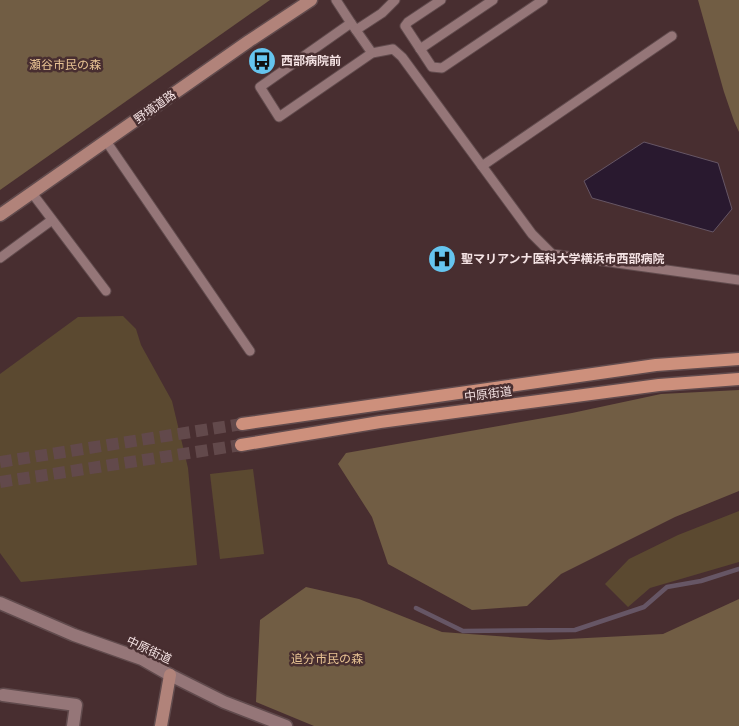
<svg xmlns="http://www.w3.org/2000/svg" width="739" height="726" font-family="'Public Sans','Noto Sans JP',sans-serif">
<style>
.green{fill:#5b4930}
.forest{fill:#715d44}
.water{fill:#29192f;stroke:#665665}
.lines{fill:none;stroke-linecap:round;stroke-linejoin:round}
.stream{stroke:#665665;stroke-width:4.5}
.primary-tunnel{stroke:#62494b;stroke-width:12;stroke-dasharray:12 6;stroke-linecap:butt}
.lane-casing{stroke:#614b4d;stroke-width:11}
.street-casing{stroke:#614b4d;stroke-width:15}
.secondary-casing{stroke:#614b4d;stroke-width:15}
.primary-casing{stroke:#614b4d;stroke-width:15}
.lane{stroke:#957678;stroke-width:9}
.street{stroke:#957678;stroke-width:12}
.secondary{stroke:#b1837a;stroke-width:12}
.primary{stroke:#cd907c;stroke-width:12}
.labels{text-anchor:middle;stroke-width:5;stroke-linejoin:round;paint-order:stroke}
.poi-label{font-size:12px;font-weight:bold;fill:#f5e3e4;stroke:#482e30;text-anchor:start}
.park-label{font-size:12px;fill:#e9c494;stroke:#482e30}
.street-label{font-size:12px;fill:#f5e3e4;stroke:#482e30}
</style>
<rect width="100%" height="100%" fill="#482e30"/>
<g class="green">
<path d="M123,316l13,13 5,16 31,56 16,67 9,97 -176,17 -21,-29v-179l78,-57z"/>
<path d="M253,469l11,85 -44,5 -10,-85z"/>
<path d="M739,511v51l-89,26 -22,19 -23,-23 24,-25 49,-24z"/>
</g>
<g class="forest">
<path d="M0,0h270l-270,190z"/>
<path d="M698,0h41v132l-5,-11 -10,-29z"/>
<path d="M739,390v101l-64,26 -114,57 -34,32 -55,4 -84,-46 -16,-47 -34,-53 8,-11 226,-40 89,-19z"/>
<path d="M306,587l53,12 83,33 107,8 114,-6 76,-35v127h-425l-58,-24 4,-82z"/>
</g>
<path class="water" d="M644,142l74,21 14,46 -19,23 -121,-34 -8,-17z"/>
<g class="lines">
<path class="stream" d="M416,608l47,23 112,-1 69,-23 23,-20 34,-6 38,-12"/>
<g class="primary-tunnel">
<path d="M0,462l242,-38"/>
<path d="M0,482l241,-37"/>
</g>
<g class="lane-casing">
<g id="lane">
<path d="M336,0l15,23 21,30"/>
<path d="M441,0l-33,22 -3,4 27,41 10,1 101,-68"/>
<path d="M351,23l-91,64 19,30 93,-64 21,-4 9,8 130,177 20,20 187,26"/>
<path d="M356,30l26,-17 13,-13"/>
<path d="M420,49l73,-49"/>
<path d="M106,141l144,210"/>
<path d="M482,166l190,-130"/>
<path d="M32,193l74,98"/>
<path d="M0,258l52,-38"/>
</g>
</g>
<g class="street-casing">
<g id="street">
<path d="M0,603l74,32 68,24 28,16 54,27 62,24"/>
<path d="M3,695l73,10 -3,21"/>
</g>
</g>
<g class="secondary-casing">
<g id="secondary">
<path d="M0,215l249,-174 62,-41"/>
<path d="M161,726l9,-51"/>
</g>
</g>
<g class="primary-casing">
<g id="primary">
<path d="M242,424l414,-59 83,-6"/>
<path d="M241,445l139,-23 279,-37 80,-6"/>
</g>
</g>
<use href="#lane" class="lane"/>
<use href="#street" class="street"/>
<use href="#secondary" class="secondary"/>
<use href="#primary" class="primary"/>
</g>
<defs>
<g id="bus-disc" transform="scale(1.4375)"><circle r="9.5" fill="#65c5ef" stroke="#482e30"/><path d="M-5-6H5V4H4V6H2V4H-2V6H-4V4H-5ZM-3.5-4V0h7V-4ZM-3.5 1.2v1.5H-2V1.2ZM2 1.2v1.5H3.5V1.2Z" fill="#111"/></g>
<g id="hospital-disc" transform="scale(1.4375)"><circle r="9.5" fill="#65c5ef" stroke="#482e30"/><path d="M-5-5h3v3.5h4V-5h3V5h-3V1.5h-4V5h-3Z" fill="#111"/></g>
</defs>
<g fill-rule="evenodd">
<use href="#bus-disc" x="262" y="61"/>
<use href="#hospital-disc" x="442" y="259"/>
</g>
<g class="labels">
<g class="poi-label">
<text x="281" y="65">西部病院前</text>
<text x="461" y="263">聖マリアンナ医科大学横浜市西部病院</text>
</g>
<g class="park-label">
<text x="65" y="69">瀬谷市民の森</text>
<text x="327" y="663">追分市民の森</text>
</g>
<g class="street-label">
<text transform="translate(155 107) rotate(-35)" y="4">野境道路</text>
<text transform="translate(488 394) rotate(-7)" y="4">中原街道</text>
<text transform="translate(149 650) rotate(25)" y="4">中原街道</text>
</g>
</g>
</svg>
